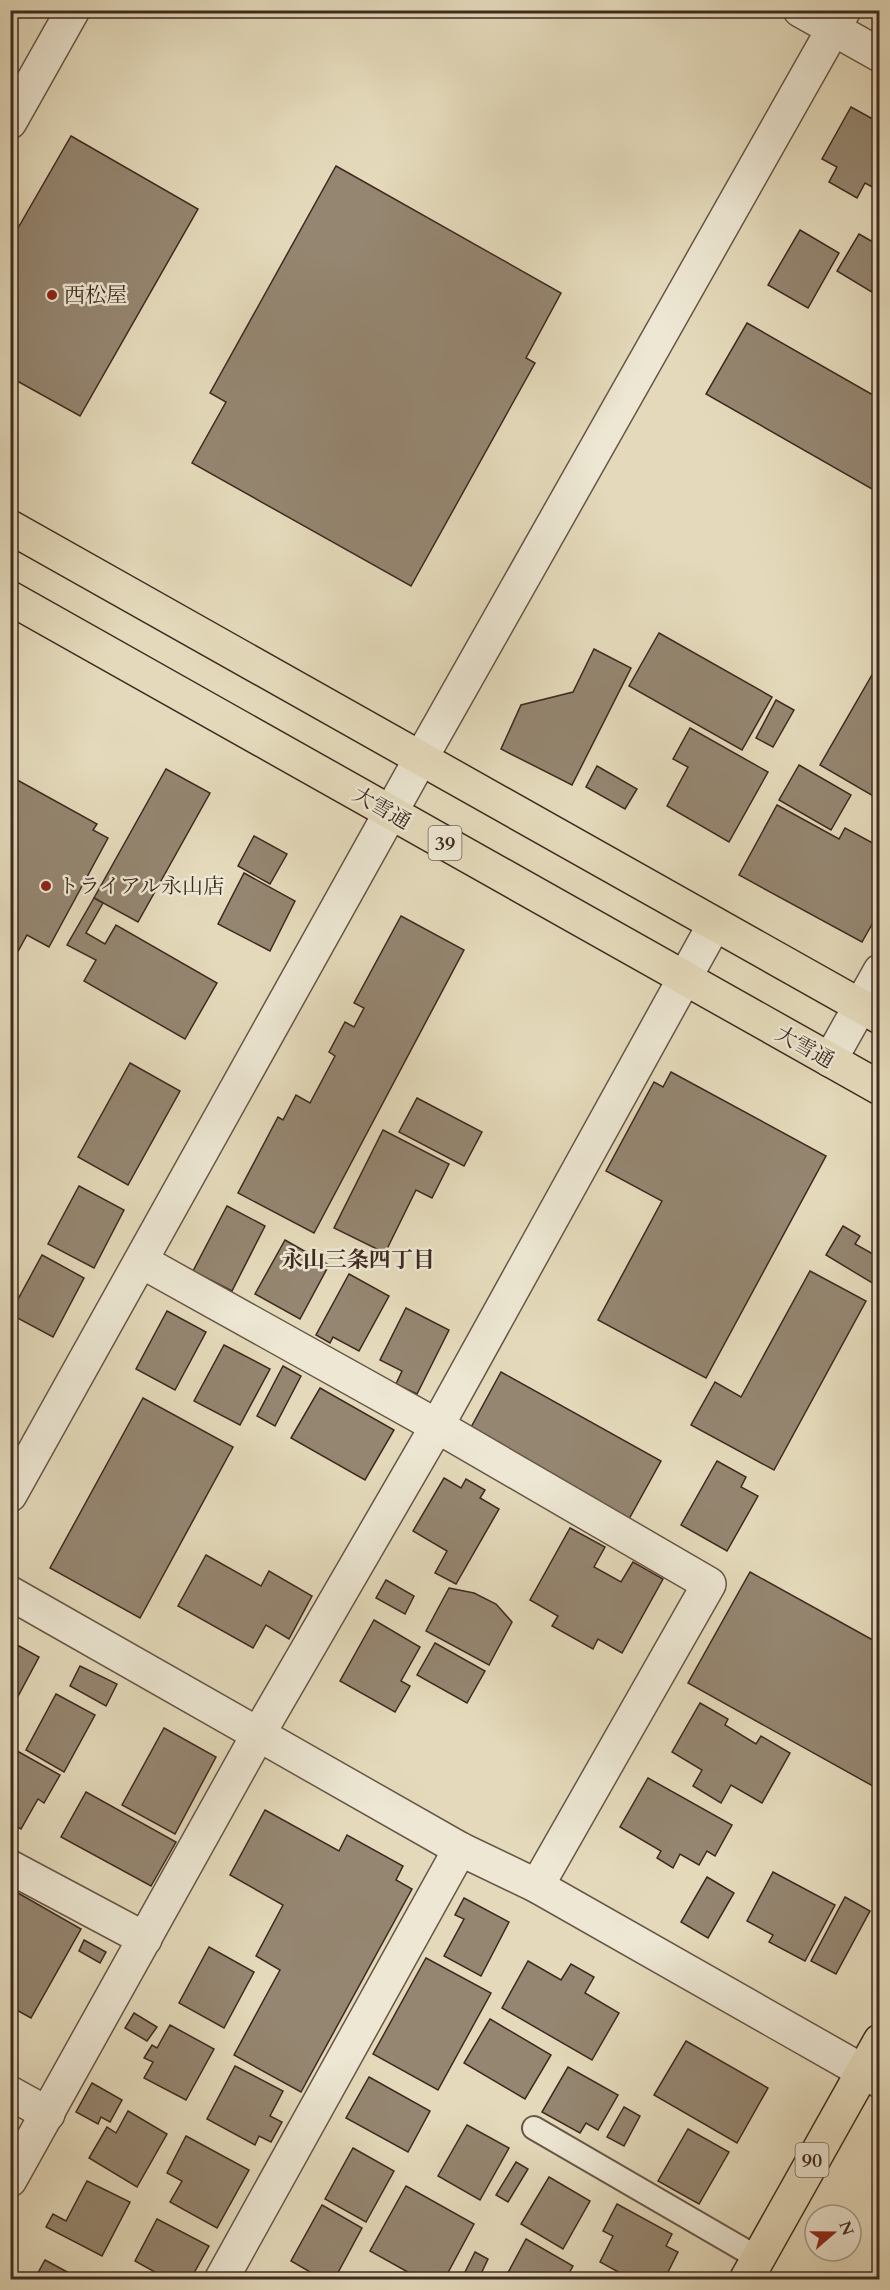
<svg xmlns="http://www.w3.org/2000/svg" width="890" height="2290" font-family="Cardo,'Noto Serif JP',serif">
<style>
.building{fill:#958671;stroke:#3f2a20;stroke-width:1.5}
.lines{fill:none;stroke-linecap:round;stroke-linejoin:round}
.service-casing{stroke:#685647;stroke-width:26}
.minor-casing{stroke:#685647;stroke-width:36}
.primary-casing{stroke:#3f2a20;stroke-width:36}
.trunk-casing{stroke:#3f2a20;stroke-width:36}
.service{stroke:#ede7d3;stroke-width:22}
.minor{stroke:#ede7d3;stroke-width:33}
.primary{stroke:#e4dabb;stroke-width:33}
.trunk{stroke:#e4dabb;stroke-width:33}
.poi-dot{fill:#8f2418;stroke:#ede7d3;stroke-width:2}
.labels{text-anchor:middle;stroke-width:5;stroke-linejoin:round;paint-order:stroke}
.shield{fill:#ede7d3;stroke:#736356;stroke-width:1.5}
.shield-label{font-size:20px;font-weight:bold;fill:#3f2a20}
.poi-label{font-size:21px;fill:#3f2a20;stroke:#ede7d3;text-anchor:start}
.street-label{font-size:21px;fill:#3f2a20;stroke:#ede7d3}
.neighbourhood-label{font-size:22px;font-weight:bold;fill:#3f2a20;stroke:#ede7d3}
</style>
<rect width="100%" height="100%" fill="#e4dabb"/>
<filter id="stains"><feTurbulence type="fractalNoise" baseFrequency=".00333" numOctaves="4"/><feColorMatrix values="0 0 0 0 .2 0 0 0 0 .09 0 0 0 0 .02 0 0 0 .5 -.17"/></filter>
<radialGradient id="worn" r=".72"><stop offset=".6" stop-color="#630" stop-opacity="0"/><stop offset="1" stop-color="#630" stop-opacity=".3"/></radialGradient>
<g class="building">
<path d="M851,107l29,16v68l-15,-8 -8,15 -28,-16 8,-15 -15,-8z"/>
<path d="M71,136l127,73 -118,207 -70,-39v-135z"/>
<path d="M336,166l225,127 -35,65 9,5 -124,223 -219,-123 34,-61 -16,-9z"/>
<path d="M800,230l39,23 -31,55 -40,-23z"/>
<path d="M859,234l21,12v51l-43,-26z"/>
<path d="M747,323l133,76 -1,94 -173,-99z"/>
<path d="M659,633l113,64 -30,53 -113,-64z"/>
<path d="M594,649l37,19 -59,117 -71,-36 20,-44 52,-13z"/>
<path d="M880,661v139l-60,-35z"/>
<path d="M776,700l18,10 -21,37 -17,-9z"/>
<path d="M690,728l78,44 -39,70 -62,-36 21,-39 -15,-8z"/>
<path d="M799,765l52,30 -20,35 -52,-30z"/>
<path d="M597,766l40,23 -12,20 -39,-22z"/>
<path d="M166,769l44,24 -72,129 -44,-24z"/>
<path d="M10,776l87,48 -4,6 15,8 -59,109 -22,-12 -17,31z"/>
<path d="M777,805l62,34 6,-11 35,19v63l-18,32 -123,-67z"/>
<path d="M254,836l33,18 -17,30 -32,-18z"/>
<path d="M244,873l51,28 -25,50 -52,-27z"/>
<path d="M94,898l9,5 -17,30 19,11 11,-19 101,58 -32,56 -101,-58 12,-21 -29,-15z"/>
<path d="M401,916l63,34 -150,283 -76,-40 40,-76 5,3 13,-25 14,8 25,-47 -6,-4 16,-30 9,5 10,-19 -10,-5z"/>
<path d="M130,1063l50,28 -52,94 -50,-28z"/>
<path d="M671,1072l155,84 -120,222 -108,-58 64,-119 -56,-30 48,-89 9,5z"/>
<path d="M417,1098l65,34 -18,34 -65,-34z"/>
<path d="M383,1130l66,34 -17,34 -16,-8 -31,63 -51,-25z"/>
<path d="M79,1186l45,24 -30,58 -46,-24z"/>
<path d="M227,1206l38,20 -33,65 -39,-20z"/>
<path d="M843,1226l17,10 -5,8 25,14 -1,29 -53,-32z"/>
<path d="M285,1240l44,25 -29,54 -45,-25z"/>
<path d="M42,1255l42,23 -31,59 -43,-23z"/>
<path d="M810,1271l56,30 -92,169 -83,-45 24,-43 26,15z"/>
<path d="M349,1274l40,22 -30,55 -26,-14 -3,6 -14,-8z"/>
<path d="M406,1308l43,22 -32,64 -21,-10 6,-13 -22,-11z"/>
<path d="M167,1311l39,21 -31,58 -39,-21z"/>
<path d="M224,1345l46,24 -30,56 -46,-24z"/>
<path d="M283,1366l18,10 -26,50 -18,-10z"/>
<path d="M501,1372l160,89 -32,58 -160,-88z"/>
<path d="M320,1388l74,42 -29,50 -74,-42z"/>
<path d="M143,1398l90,49 -93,171 -90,-50z"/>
<path d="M717,1461l29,16 -5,10 17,9 -31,55 -46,-26z"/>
<path d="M444,1478l17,10 5,-9 19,11 -5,8 19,11 -43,75 -21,-11 12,-22 -34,-20z"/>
<path d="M570,1528l35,19 -11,20 27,15 12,-20 30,17 -41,74 -24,-14 -5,10 -41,-23 6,-10 -28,-16z"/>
<path d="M206,1555l55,31 8,-15 43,25 -23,43 -23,-14 -13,23 -75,-42z"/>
<path d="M750,1572l130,72v146l-192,-107z"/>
<path d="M386,1580l28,16 -9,18 -29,-16z"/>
<path d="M449,1588l25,5 22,11 16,18 -23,43 -63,-34z"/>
<path d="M374,1620l46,27 -19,34 9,5 -15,26 -55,-31z"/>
<path d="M10,1641l29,16 -23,43 -6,-3z"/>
<path d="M435,1643l50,28 -18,32 -50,-28z"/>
<path d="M80,1666l37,18 -11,22 -36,-20z"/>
<path d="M56,1694l39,21 -31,57 -38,-22z"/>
<path d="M700,1703l28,16 -3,6 31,19 5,-8 29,17 -28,50 -31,-18 -10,18 -28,-17 9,-16 -30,-18z"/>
<path d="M164,1728l52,29 -41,77 -53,-29z"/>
<path d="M10,1747l50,28 -16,28 -6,-4 -17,30 -11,-6z"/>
<path d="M648,1778l84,47 -17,31 -8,-5 -8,14 -19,-11 -7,14 -16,-10 4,-7 -41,-24z"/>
<path d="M86,1792l90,50 -25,44 -90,-49z"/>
<path d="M265,1810l74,41 8,-16 56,31 -7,14 16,9 -111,203 -67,-37 46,-85 -24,-14 27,-51 -53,-30z"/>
<path d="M773,1872l62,33 -30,56 -36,-19 4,-7 -26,-14z"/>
<path d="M707,1877l27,16 -26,45 -27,-16z"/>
<path d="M18,1893l63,36 -50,89 -18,-10 -3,6v-108z"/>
<path d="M845,1897l25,14 -34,63 -25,-13z"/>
<path d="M464,1898l45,24 -28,54 -37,-20 20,-37 -9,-4z"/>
<path d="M84,1940l22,12 -6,11 -21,-12z"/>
<path d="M209,1947l45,25 -30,56 -45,-25z"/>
<path d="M426,1958l65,35 -53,97 -65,-36z"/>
<path d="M528,1961l33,19 10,-16 23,13 -9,16 34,20 -27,47 -90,-52z"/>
<path d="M134,2013l23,14 -10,14 -22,-13z"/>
<path d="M490,2019l61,36 -26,44 -61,-36z"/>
<path d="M170,2025l44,24 -28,51 -42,-22 9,-16 -9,-4 8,-13 5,3z"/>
<path d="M686,2041l82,47 -31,55 -83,-48z"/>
<path d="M235,2066l48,25 -13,25 12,6 -11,20 -12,-6 -4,9 -48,-26z"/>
<path d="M568,2067l50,28 -20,35 -12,-7 -6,10 -38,-21z"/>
<path d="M369,2077l61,34 -22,41 -62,-34z"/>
<path d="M92,2083l30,17 -12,22 -9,-5 -3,7 -22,-12z"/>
<path d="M624,2107l16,9 -16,30 -17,-9z"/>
<path d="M128,2111l39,23 -30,53 -48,-29 18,-31 9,6z"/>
<path d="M467,2125l42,23 -29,52 -42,-24z"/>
<path d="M688,2129l41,23 -30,52 -41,-23z"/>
<path d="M186,2136l63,34 -32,58 -47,-26 12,-21 -15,-8z"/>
<path d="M353,2148l41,23 -28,51 -41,-23z"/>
<path d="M516,2162l12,7 -20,33 -12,-7z"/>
<path d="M549,2177l41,24 -27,48 -42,-25z"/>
<path d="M87,2181l43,21 -28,54 -56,-29 7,-13 13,7z"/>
<path d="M406,2186l68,38 -30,56h-22l-52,-29z"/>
<path d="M617,2204l55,30 -6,12 12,6 -14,28h-31l-33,-18 13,-26 -10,-5z"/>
<path d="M322,2205l40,23 -28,52h-10l-33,-19z"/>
<path d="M157,2219l52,27 -19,34h-21l-34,-19z"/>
<path d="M526,2239l47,27 -8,14h-61z"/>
<path d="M475,2252l13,7 -10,21h-17z"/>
<path d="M45,2260l37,20h-48z"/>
</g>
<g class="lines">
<g class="service-casing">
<path id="service" d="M534,2128l224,130"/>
</g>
<g class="minor-casing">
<g id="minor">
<path d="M800,10l80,45"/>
<path d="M10,122l63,-112"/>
<path d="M830,1060l50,-89"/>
<path d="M141,1261l296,165 272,158 -172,302"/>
<path d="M10,1495l411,-737 423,-748"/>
<path d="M10,1593l450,256 77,37 343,195"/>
<path d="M10,1867l135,72"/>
<path d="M10,2093l38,21"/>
<path d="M10,2180l249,-447 178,-307 277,-501"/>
<path d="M221,2280l239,-431"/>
</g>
</g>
<g class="primary-casing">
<path id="primary" d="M746,2280l134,-239"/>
</g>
<g class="trunk-casing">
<g id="trunk">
<path d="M10,527l870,490"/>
<path d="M10,598l870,490"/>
</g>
</g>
<use href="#service" class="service"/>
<use href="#minor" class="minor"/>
<use href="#primary" class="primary"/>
<use href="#trunk" class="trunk"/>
</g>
<g class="poi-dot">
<circle cx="52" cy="295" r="6"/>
<circle cx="46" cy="886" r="6"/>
</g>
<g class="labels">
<g class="shield">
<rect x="428.5" y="826" width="33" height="34" rx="4.5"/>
<rect x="795.5" y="2143" width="33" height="34" rx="4.5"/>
</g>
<g class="shield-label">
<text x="445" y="850">39</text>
<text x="812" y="2167">90</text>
</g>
<g class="poi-label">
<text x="64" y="302">西松屋</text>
<text x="58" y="893">トライアル永山店</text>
</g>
<g class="street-label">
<text transform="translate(382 808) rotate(30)" y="7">大雪通</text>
<text transform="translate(805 1047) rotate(29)" y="7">大雪通</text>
</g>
<g class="neighbourhood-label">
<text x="358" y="1267">永山三条四丁目</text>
</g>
</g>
<rect width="890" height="2290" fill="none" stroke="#e4dabb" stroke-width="36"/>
<rect x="12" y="12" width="866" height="2266" fill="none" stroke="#3f2a20" stroke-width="3"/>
<rect x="18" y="18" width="854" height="2254" fill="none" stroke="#3f2a20" stroke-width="1.5"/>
<g transform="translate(833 2233) rotate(70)"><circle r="28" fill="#ede7d3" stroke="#a79b8b" stroke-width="1.5"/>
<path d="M0-4.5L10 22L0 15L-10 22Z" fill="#8f2418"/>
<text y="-9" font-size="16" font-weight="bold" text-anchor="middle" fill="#3f2a20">N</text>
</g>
<rect width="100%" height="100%" filter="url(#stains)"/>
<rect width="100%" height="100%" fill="url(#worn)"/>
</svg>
